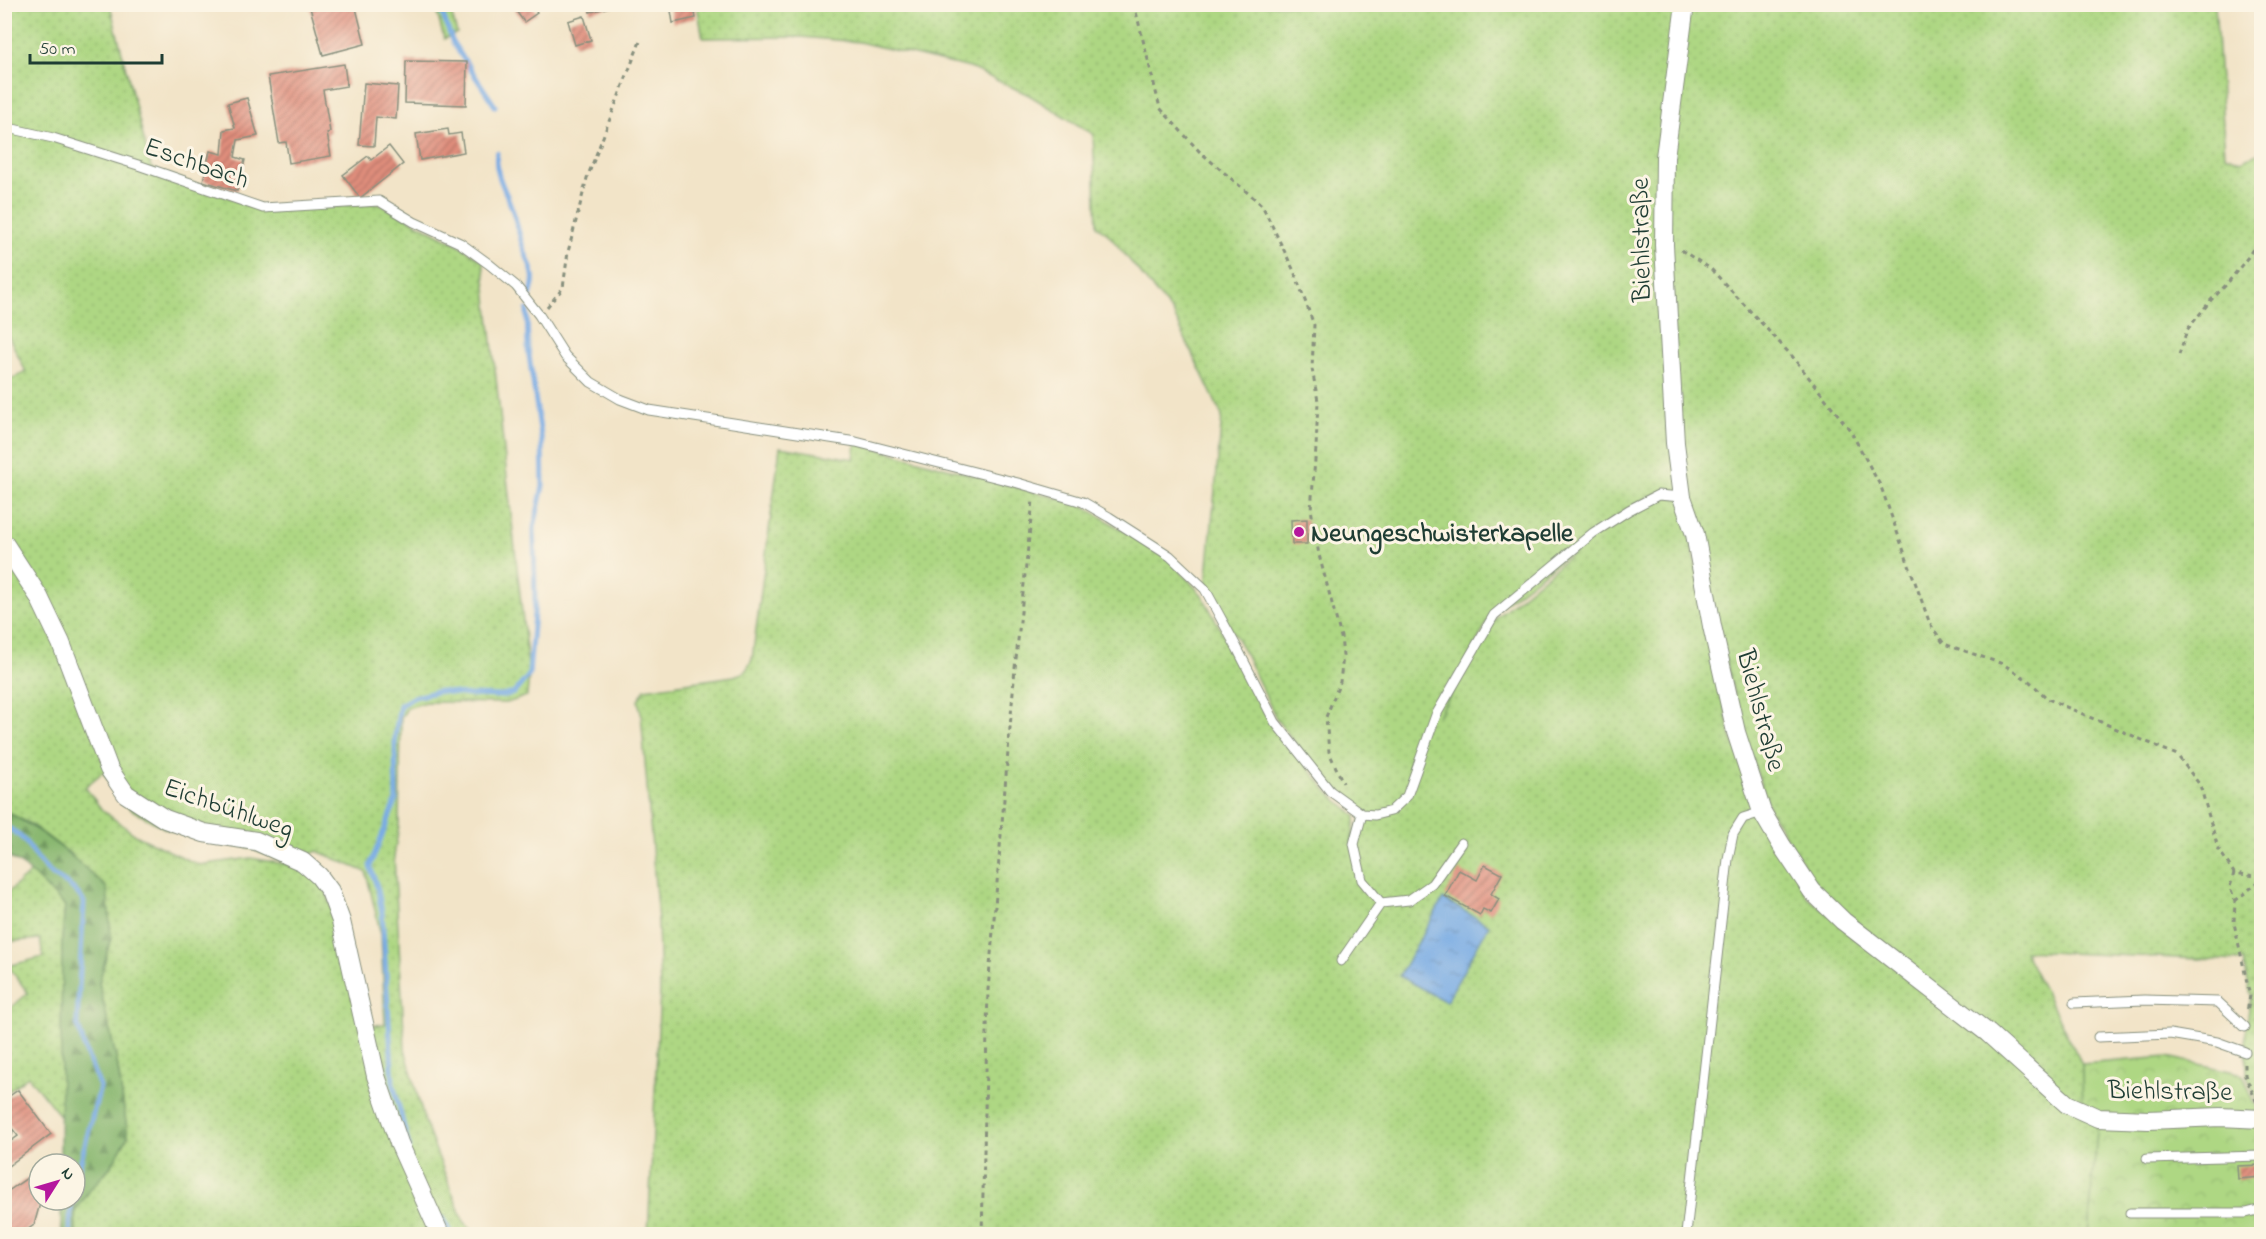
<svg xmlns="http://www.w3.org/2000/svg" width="2266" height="1239" font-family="'Indie Flower',sans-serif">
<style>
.grass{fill:url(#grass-dots);stroke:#668a5c;stroke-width:1.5;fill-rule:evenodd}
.forest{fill:url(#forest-firs);stroke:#547a52;stroke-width:1.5}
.park{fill:url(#park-crowns);stroke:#668a5c;stroke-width:1.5}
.water{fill:url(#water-ripples);stroke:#4c748c;stroke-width:1.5}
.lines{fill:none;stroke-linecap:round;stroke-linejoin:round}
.stream{stroke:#78abe4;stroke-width:5}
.building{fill:url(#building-hatch)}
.service-casing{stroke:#88907e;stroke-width:11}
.minor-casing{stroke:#88907e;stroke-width:20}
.path{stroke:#88907e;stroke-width:3;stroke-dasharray:4.5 4.5;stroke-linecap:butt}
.service{stroke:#fff;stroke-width:9}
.minor{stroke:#fff;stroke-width:18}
.poi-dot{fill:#b5179e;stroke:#fcf5e5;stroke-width:2}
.labels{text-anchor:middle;stroke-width:6;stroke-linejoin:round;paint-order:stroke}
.street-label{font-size:27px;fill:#1f3d34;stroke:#fcf5e5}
.poi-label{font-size:27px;font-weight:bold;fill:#1f3d34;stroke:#fcf5e5;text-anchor:start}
</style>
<defs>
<pattern id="grass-dots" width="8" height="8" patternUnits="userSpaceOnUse" patternTransform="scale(1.5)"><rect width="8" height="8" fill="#aed783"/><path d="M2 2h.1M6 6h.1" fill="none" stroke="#95b972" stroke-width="1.8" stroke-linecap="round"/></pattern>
<pattern id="forest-firs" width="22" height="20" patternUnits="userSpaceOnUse" patternTransform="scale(1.5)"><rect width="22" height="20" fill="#8ab871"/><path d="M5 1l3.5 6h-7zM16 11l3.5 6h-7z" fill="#70975e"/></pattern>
<pattern id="park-crowns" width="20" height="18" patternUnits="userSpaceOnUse" patternTransform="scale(1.5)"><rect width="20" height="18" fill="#aed783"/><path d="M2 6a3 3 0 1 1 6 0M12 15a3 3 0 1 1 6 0" fill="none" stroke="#95b972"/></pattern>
<pattern id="water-ripples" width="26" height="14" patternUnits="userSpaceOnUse" patternTransform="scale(1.5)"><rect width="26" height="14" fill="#78abe4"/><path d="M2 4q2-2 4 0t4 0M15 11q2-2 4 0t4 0" fill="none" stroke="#628cba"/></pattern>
<pattern id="building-hatch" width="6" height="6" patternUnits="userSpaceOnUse" patternTransform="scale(1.5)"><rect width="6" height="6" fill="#df8d7b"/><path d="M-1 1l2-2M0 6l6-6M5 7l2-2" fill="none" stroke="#b47466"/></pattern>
</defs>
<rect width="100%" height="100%" fill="#fcf5e5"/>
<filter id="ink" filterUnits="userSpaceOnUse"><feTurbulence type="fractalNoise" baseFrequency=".0167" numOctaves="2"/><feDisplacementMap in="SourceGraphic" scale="12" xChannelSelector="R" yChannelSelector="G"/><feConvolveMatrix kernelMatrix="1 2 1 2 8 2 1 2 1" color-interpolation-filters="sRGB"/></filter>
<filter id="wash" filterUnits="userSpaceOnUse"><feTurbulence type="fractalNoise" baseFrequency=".008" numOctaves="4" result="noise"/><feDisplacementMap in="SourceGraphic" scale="24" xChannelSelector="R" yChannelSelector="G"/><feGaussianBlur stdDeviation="1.35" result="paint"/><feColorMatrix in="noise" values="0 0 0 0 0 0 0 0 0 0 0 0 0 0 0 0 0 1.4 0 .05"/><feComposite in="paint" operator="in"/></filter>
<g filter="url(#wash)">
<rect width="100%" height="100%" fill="#f2e4c8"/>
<g class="grass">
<path d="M4,5h106l41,163 111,42 116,-7 81,42 24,16 46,414 -2,21 -20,7 -81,-1 -19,6 -6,10 -2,107 -5,32 11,192 20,74 38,97 11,14h-398l-1,-23 15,-21 21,-24 17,-30 -11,-74 -18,-79 12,-46 -39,-82 -40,-30 -27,-14 -1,-428 22,-11 -18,-37 -3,-24zM103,772l18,27 9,10 36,20 37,11 44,7 48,19 -44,-8 -52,7 -62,-29 -35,-26 -17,-23zM317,851l49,21 15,63 4,89 -15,2 -51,-157 -12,-13z"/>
<path d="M435,5h14l8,28 -13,6z"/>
<path d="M697,5h1518l10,150 16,6 21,-9 -1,955 -4,-6 -10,-26 -1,-45 5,-35 -8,-34 -219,-10 58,113 1,45 -236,-194 -30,-29 -47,-75 -28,-81 -54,-237h-31l-29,15 -136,105 -54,103 58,-99 98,-81 36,-23 30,-15 22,-1 49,240 76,160 291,225 -10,112h-1440l12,-243 -2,-70 -17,-208 -3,-13 7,-11 89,-13 11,-4 7,-12 28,-213 74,12 2,-16 226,62 86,53 34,37 70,129 57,69 27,23 -5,27 14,-32 -33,-22 -55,-69 -35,-73 -36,-61 16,-170 -49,-103 -65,-79 -11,-8 -4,-92 -64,-39 -59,-27 -111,-26 -58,-5 -98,1z"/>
<path d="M31,872l34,34 -3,32 -1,179 -33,-41 -23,18v-81l23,-20 -20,-27 35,-9 -3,-18 -35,3v-47z"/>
</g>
<path class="forest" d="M5,811c39,20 70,47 102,77l4,49 -12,46 18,79 11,74 -17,30 -21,24 -15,21 1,23h-14l-2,-31v-3h15v-36h-15l2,-226 3,-32 -40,-39 -20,-13z"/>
<path class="park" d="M2167,1057l76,17 11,28 7,9v123h-173l10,-112 -15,-5 -1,-53z"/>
<path class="water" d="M1443,899l46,26 -43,77 -47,-26z"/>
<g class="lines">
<g class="stream">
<path d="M439,4l14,39 42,63"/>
<path d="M497,153c-3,21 8,35 14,53 6,15 8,31 14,46 7,19 12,23 5,44"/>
<path d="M4,826c26,12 26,28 44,45 15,13 24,12 36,31l-7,120 8,28 15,37 -25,96"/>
<path d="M409,1147l-16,-64 -11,-170 -4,-23 -8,-24 26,-66 -1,-64 5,-31 14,-8 26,-6 28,4 34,1 12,-3 15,-18 6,-74 -1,-73 9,-42 -1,-43 -14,-94 -1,-39"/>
<path d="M442,1218l10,16"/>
<path d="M70,1234l1,-34"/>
</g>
</g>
<g id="blocks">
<g class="building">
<path d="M309,4h46l10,40 -42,11z"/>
<path d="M511,4h20l6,9 -13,9z"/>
<path d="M588,4h30v1l-28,7z"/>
<path d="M670,4h23l3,14 -23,5z"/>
<path d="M584,16l7,24 -16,5 -7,-24z"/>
<path d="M406,61l61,1 -1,43 -61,-2z"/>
<path d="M344,64l3,22 -24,4 7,42 -3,1 4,23 -42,7 -3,-21 -7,1 -11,-67z"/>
<path d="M364,83l34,3 -2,33 -20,-2 -2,29 -15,-1z"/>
<path d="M247,98l11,38 -20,4 -3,17 10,3 -8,31 -34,-10 7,-30 12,3 2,-24 11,-2 -7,-25z"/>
<path d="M448,129l1,6 12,-2 3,19 -44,8 -4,-26z"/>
<path d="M389,146l14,18 -43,34 -17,-23 25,-19 3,4z"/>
<path d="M1307,519v25h-15l-1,-24z"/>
<path d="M1485,865l17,9 -11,20 8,5 -8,14 -8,-4 -3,6 -35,-19 14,-26 18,10z"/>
<path d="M18,1090l33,44 -47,35v-23l14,-10 -14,-18v-18z"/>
<path d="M2262,1165v12l-24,2 -1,-13z"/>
<path d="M39,1170v30h2l-7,25 -13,9h-17v-40z"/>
</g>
</g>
</g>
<g filter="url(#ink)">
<use href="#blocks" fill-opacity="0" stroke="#88907e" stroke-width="1.5"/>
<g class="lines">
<g class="service-casing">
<g id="service">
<path d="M4,127l49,11 85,27 125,43 116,-7 35,21 46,21 29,21 27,22 23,29 26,41 26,26 29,17 29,11 207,32 162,41 65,19 26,15 61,39 35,33 32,59 38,74 55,69 32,23 13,1 16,-4 16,-15 29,-81 58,-100 99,-82 36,-23 29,-15 24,2"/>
<path d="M1362,814l-8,30 8,36 19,23 28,-3 23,-16 29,-41"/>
<path d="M1341,961l40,-58"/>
<path d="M2074,1003l70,-3 74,2 27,25"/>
<path d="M2098,1037l72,-3 47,8 28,10"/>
<path d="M4,1129l4,4 -4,3"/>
<path d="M2147,1159l115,-3"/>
<path d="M2130,1213h116l16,-4"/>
<path d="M1686,1234l42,-375 5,-25 10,-16 19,-6"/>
</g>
</g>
<g class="minor-casing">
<g id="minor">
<path d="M1685,4l-20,153 -1,88 11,198 7,54 13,37 17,92 24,106 26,80 20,34 30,45 31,30 145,112 79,71 31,14 50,2 72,-3 42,2"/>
<path d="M4,543l35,54 22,46 48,126 17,25 39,25 39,14 52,8 47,21 16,14 11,15 11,30 35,155 23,67 41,91"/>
</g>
</g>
<g class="path">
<path d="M1134,4l26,104 39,43 63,54 32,66 20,54 -2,44 6,32 -2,47 -5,61 8,46 22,82 2,19 -3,26 -14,35 3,35 14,31"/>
<path d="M1681,250l30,19 81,87 58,74 31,57 49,137 14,20 59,20 26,17 19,18 129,56 23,30 18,63 16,25 28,4"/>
<path d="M547,307l16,-19 5,-36 19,-74 54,-139"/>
<path d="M2179,355l8,-25 24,-30 15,-15 22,-28 14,-23"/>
<path d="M2234,873l-4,14 5,14 -1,22 16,73 -3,16"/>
<path d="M2235,901l27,-22"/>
<path d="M2245,1064v11l12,28"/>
<path d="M982,1234l6,-244 27,-322 18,-168"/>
</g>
<use href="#service" class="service"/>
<use href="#minor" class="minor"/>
</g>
</g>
<circle class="poi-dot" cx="1299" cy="532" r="6"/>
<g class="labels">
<g class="street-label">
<text transform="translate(197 162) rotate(19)" y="9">Eschbach</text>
<text transform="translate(1640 240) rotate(-91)" y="9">Biehlstraße</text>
<text transform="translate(1762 710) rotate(75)" y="9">Biehlstraße</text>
<text transform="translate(229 807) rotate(19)" y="9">Eichbühlweg</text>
<text transform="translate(2170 1090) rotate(1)" y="9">Biehlstraße</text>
</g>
<g class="poi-label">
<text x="1311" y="541">Neungeschwisterkapelle</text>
</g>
</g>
<rect width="2266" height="1239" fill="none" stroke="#fcf5e5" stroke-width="24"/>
<g transform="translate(57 1182) rotate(53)"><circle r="28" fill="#fcf5e5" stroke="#a4ab9e" stroke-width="1.5"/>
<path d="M0-4.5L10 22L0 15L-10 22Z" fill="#b5179e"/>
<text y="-9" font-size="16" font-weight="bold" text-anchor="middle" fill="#1f3d34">N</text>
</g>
<path d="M30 54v9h132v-9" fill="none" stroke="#1f3d34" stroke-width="3"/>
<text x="39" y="54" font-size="18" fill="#1f3d34" stroke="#fcf5e5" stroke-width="4.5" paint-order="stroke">50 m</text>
</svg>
